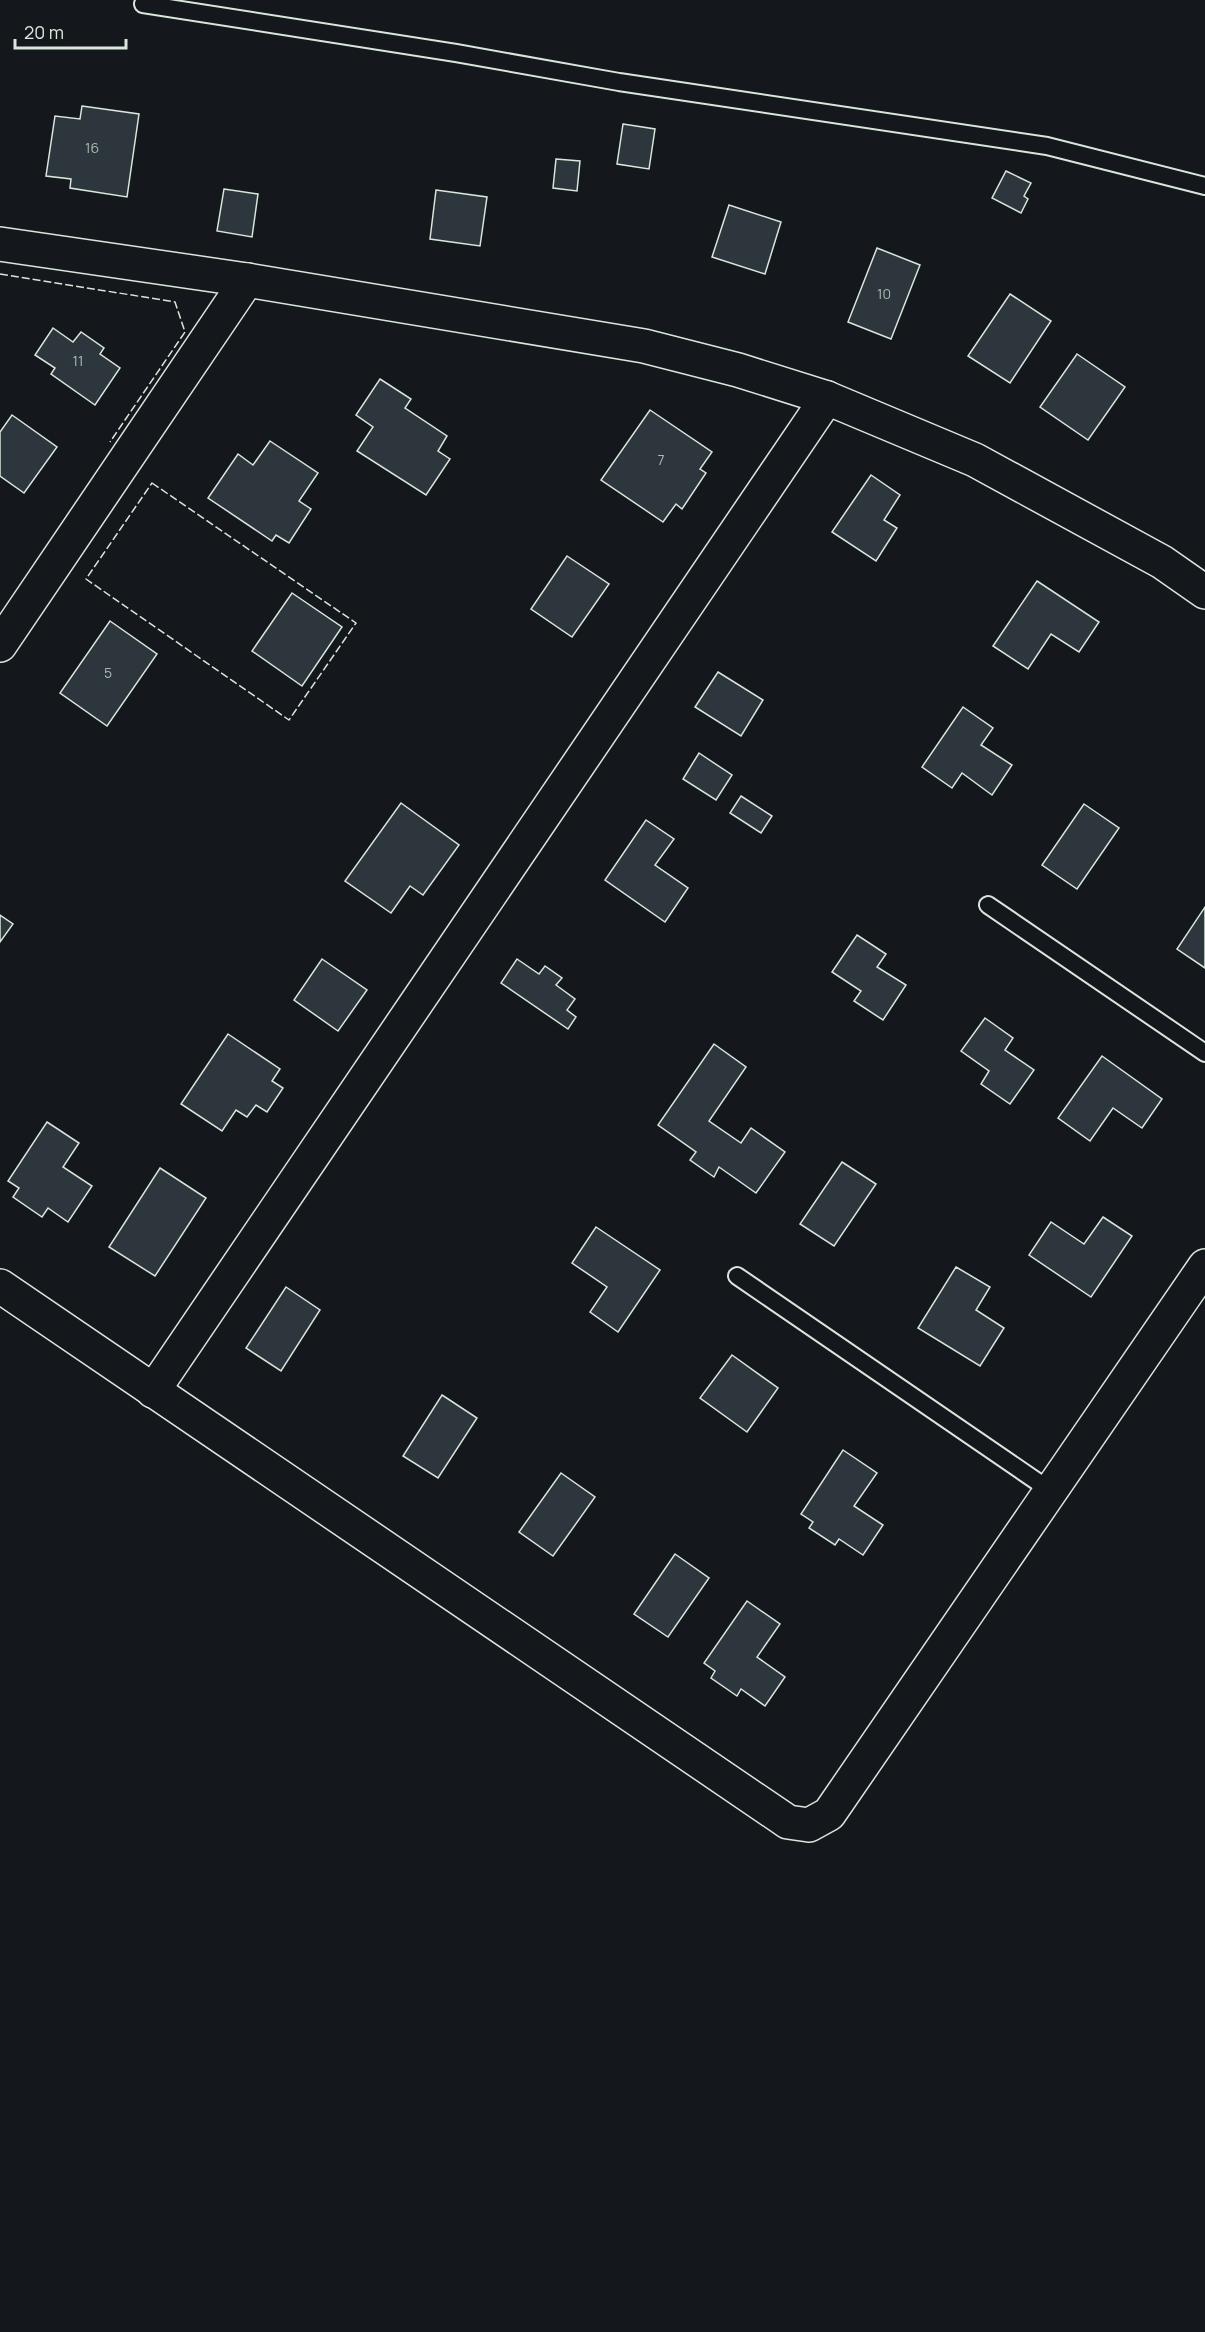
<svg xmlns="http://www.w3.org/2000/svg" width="1205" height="2332" font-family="Manrope,sans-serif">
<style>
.building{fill:#2c363c;stroke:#d8e6dc;stroke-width:1.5}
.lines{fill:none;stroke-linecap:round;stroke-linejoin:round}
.lane-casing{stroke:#d8e6dc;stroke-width:20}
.street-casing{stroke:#d8e6dc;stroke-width:36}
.lane{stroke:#14181c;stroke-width:16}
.street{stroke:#14181c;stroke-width:33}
.fence{stroke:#d8e6dc;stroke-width:1.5;stroke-dasharray:8 3;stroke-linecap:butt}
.labels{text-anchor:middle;stroke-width:4.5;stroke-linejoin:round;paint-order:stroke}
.number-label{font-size:14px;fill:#adbab4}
</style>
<rect width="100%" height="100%" fill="#14181c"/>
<g class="building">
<path d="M82,106l57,8 -12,83 -57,-9 1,-9 -25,-3 9,-60 25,3z"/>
<path d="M623,124l32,5 -6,40 -32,-5z"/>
<path d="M556,159l24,2 -3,30 -24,-3z"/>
<path d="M1006,171l25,12 -7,13 4,3 -7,14 -29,-15z"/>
<path d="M224,189l34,5 -6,43 -35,-6z"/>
<path d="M436,190l51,7 -7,49 -50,-7z"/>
<path d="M729,205l52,17 -16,52 -53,-17z"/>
<path d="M877,248l43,17 -29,74 -43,-17z"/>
<path d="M1010,294l41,27 -41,62 -42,-27z"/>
<path d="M53,328l20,14 8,-10 23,16 -4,6 20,14 -25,37 -44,-31 4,-6 -20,-13z"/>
<path d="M1077,354l48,33 -37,53 -48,-33z"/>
<path d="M380,379l31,20 -6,9 42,28 -9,15 12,8 -24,36 -69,-44 16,-24 -17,-12z"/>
<path d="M650,410l62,42 -12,17 6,4 -24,36 -6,-5 -13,18 -62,-42z"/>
<path d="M12,415l45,32 -33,46 -24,-17v-44z"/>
<path d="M270,441l48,32 -19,28 12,8 -22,34 -13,-8 -4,6 -64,-43 30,-44 15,11z"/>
<path d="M871,475l29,20 -16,25 13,8 -21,33 -44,-29z"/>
<path d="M567,556l42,28 -37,53 -41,-28z"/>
<path d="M1037,581l62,41 -20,30 -28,-18 -23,35 -35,-23z"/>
<path d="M292,593l50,34 -40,59 -50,-35z"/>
<path d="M110,621l47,33 -50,72 -47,-33z"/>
<path d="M718,672l45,28 -22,36 -46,-29z"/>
<path d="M963,707l30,21 -12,17 31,20 -20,30 -30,-22 -10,15 -30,-21z"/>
<path d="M699,753l33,22 -16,25 -33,-21z"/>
<path d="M741,796l31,20 -11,17 -31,-20z"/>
<path d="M401,803l58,42 -36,50 -13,-9 -19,27 -46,-32z"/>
<path d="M1084,804l35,24 -42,61 -35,-24z"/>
<path d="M646,820l28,19 -19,26 33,23 -23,34 -60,-42z"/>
<path d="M1205,907v61l-28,-19z"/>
<path d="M0,915l13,9 -13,18z"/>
<path d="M857,935l29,19 -9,13 29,18 -23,35 -29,-19 7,-10 -29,-19z"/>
<path d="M322,959l45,31 -29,41 -44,-31z"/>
<path d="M517,959l22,15 6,-8 17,12 -6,7 19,14 -8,11 9,7 -8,12 -67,-46z"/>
<path d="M985,1018l28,20 -8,12 29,20 -24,34 -29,-20 8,-13 -28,-20z"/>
<path d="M228,1034l52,35 -8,12 11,7 -16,24 -11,-7 -9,12 -11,-7 -14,21 -41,-27z"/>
<path d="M714,1044l32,23 -37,54 32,22 10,-15 34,24 -29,41 -37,-26 -5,10 -24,-17 6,-8 -38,-27z"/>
<path d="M1102,1056l60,43 -20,29 -29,-20 -23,33 -32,-23z"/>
<path d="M47,1122l32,21 -16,24 29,19 -24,36 -20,-14 -6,9 -29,-20 6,-9 -11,-7z"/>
<path d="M842,1162l34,22 -42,62 -34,-22z"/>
<path d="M160,1168l46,30 -51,78 -46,-29z"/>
<path d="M1103,1217l29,19 -41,61 -62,-42 22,-33 33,22z"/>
<path d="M596,1227l64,43 -42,62 -28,-20 17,-25 -35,-24z"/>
<path d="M956,1267l34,20 -14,23 28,18 -24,38 -62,-38z"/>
<path d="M286,1287l34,23 -39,61 -35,-23z"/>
<path d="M732,1355l46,33 -31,44 -47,-34z"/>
<path d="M442,1395l35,23 -39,60 -35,-22z"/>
<path d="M843,1450l34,23 -23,33 29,19 -20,30 -24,-16 -4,6 -26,-17 4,-6 -12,-8z"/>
<path d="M561,1473l34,24 -42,59 -34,-24z"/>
<path d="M675,1554l34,24 -41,59 -34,-23z"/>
<path d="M747,1601l33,23 -23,33 28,20 -20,29 -24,-17 -4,7 -26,-18 4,-7 -11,-8z"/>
</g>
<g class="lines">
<g class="lane-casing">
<g id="lane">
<path d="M143,4l313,49 163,29 428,64 158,40"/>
<path d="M988,905l217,148"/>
<path d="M737,1276l314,215"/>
</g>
</g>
<g class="street-casing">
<g id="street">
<path d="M0,244l247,36 397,66 94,24 89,28 148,62 187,102 43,30"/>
<path d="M0,645l247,-365"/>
<path d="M0,1286l788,536 21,3 20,-11 376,-548"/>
<path d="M153,1391l674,-993"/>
</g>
</g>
<use href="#lane" class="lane"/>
<use href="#street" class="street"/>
<g class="fence">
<path d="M0,274l175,28 10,30 -75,110"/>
<path d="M152,483l204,140 -67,97 -203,-141z"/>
</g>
</g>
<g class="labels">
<g class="number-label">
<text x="92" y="153">16</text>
<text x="884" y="299">10</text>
<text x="78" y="366">11</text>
<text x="661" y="465">7</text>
<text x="108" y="678">5</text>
</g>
</g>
<path d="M15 39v9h111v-9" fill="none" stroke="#d8e6dc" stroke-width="3"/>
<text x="24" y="39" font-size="18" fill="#d8e6dc" stroke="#14181c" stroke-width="4.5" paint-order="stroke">20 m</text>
</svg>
